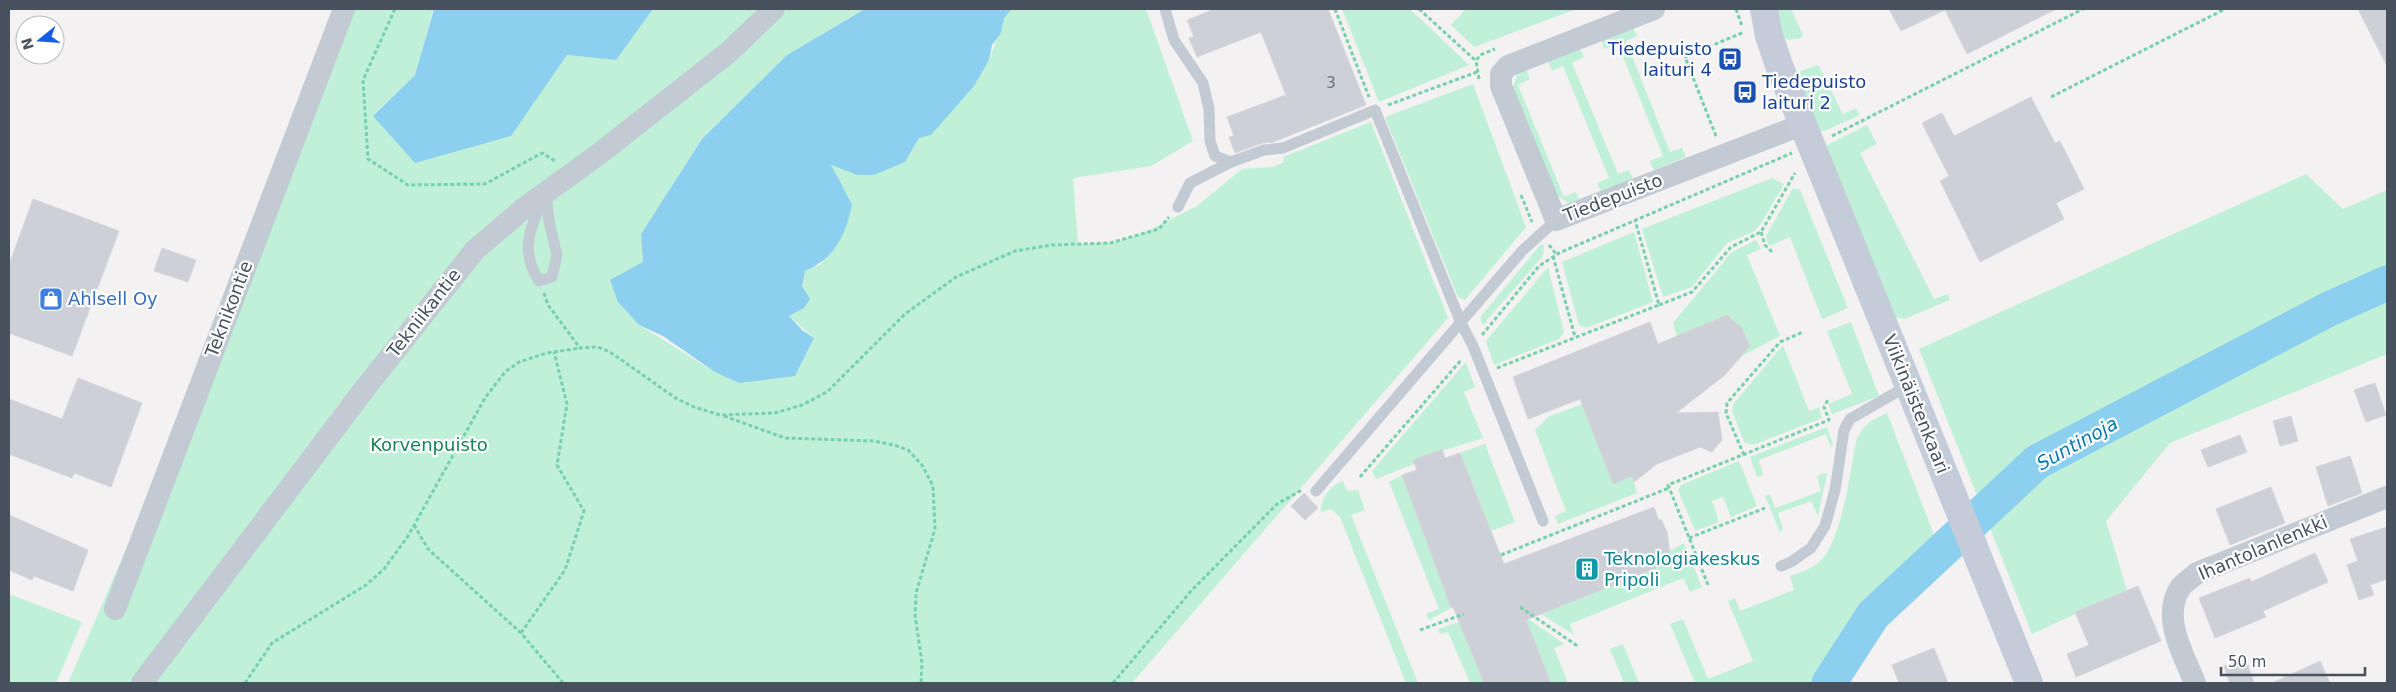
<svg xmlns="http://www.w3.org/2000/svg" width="2396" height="692" font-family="'DejaVu Sans',sans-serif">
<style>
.green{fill:#c0f1d8}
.water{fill:#8ccfee}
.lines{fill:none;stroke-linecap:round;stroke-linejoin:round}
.river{stroke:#8ccfee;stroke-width:35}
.building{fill:#cdd0d6;stroke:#d5d6dd}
.path{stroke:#77d0ae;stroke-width:3;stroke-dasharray:4 2.5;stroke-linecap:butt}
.lane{stroke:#c2cad3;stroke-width:11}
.street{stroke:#c2cad3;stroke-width:22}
.secondary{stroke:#c4ccda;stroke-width:28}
.labels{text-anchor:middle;stroke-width:4.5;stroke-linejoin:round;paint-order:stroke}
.number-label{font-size:15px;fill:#69727d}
.transit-label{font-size:18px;fill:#164399;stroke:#fff;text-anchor:end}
.street-label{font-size:18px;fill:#48525f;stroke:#fff}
.shop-label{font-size:18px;fill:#366cbe;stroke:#fff;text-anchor:start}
.park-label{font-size:18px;fill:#168459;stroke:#fff}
.culture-label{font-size:18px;fill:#0d838f;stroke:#fff;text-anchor:start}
.water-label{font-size:19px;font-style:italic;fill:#0a7cb1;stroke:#fff}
</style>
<rect width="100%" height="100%" fill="#f3f1f1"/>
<g class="green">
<path d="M344,9l89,1 -18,65 -42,40 137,21 57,-81 49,5 37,-51h212l-78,46 -85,84 -61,95 2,28 -25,40 21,23 68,42 32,16 75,-45 -25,-22 15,-8 -2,-22 3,-15 16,-7 31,-61 -22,-38 27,10h17l31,-14 14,-23 12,-4 58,-74 15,-42 8,-9h134l47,132 -42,25 -78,12 5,66 36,-2 30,-9 53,-27 45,-37 31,-2 11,-5 -1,-5 88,-35 77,196 -316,365h-1064l155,-357z"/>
<path d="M1342,9h68l59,56 -90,37z"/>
<path d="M1466,9h111l-103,38 -23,-22z"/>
<path d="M1777,9h14l12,26 -2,3 -13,2 -5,-3z"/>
<path d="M1633,27l4,9 -11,5 44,111 12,-4 4,9 -32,13 -4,-9 13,-5 -45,-112 -14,5 -3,-9z"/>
<path d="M1580,48l4,9 -12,6 46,111 11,-4 4,9 -32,13 -4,-9 12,-5 -46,-112 -11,5 -4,-10z"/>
<path d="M1818,65l25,49 13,-6 4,7 -36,16h-6l-21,-55 4,-5z"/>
<path d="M1526,69l4,10 -12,6 46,112 12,-5 3,7 -4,3 -7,1 -12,-9 -43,-106 5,-16z"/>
<path d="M1473,84l53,143 -61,73 -7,-3 -73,-180z"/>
<path d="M1867,125l10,19 -17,9 74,146 14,-5 2,6 -46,19 -9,-2 -69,-166 1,-6z"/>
<path d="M2306,174l37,35 44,-19v164l-217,89 -64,78 21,69 -95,44 -113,-285z"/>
<path d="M1772,178l12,6 -23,40 -8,8 -26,11 -35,44 -29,10 -21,-68z"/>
<path d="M1793,188l7,2 48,118 -26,11 -32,-82 -21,9 -3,-10z"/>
<path d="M1634,232l19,70 -67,26 -7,-3 -17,-63z"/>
<path d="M1756,240l5,9 -14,6 33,81 -38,20 8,-10c-4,-13 -11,-23 -23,-31l-50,21 -4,-13 59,-71z"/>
<path d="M1541,244l3,2 -1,10 -56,64 -2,5 -4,-2v-7z"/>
<path d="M1548,267l16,65 -5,7 -65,26 -8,-24z"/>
<path d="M1851,322l28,74 -47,18 -4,-10 24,-10 -25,-63z"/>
<path d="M1783,345l26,66 10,-4 3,11 -69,27 -9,-3 -12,-31 2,-8z"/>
<path d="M1466,362l9,25 -11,5 19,46 -70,22 1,4 -38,15 -4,-8z"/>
<path d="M1582,404l31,79 19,-7 5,17 -79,31 -3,-8 11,-5 -31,-81 13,-13z"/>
<path d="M1887,413l47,122 -71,75 -48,73h-120l-25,-59 13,-5 25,60 45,-18 -25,-60 7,-3 5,13 54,-21 -4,-14c11,-4 25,-8 33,-18 15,-17 24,-65 28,-88 3,-12 2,-26 9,-37 6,-11 17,-15 27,-20z"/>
<path d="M1827,427l6,17 -2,4 -5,-14 -67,26 4,15 -6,2 -7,-20z"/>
<path d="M1485,444l30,78 -24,9 -31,-78z"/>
<path d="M1739,461l18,45 -26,11 -8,-20 -11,4 7,21 -24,9 -17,-41 3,-5z"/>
<path d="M1825,473l2,1 -9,42 -7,-15 -33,12 5,16 -3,3 -15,-36 5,-2 5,14 46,-17 -4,-15z"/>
<path d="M1402,475l49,133 -22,12 -3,-6 13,-5 -50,-127z"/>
<path d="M1343,481l4,10 11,-1 7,20 -14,5 67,168h-12l-66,-166 -9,-8 -10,3c-1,-14 9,-26 22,-31z"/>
<path d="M1684,543l18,44 -12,5 -7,-14 -113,46 4,11 -33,-21 130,-52 -2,-11z"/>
<path d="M9,594l73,28 -26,61h-47z"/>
<path d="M1524,616l40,28 -10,4 14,35h-17z"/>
<path d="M1459,622l2,5 23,56h-14l-22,-51 -8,2 -2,-5z"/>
<path d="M1623,644l16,39h-15l-14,-34z"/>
</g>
<g class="water">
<path d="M434,9h219l-37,51 -49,-5 -56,81 -96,27 -42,-47 42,-41z"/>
<path d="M865,9h147l-8,9 -3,15 -9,12 -3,15 -15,26 -43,49 -12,3 -14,24 -31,13h-17l-26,-10 21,39c-6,31 -17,54 -47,67l-3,15 8,13 -6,9 -15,8 13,14 12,8 -19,38 -56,7 -24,-11 -52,-36 -24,-11 -21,-23 -8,-22 33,-18 -2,-28 61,-95 85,-84z"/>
</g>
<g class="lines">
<path class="river" d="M1829,683l44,-68 164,-153 292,-153 58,-26"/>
</g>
<g class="building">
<path d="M1215,9h113l38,96 -93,37 -11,1 -27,10 -6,-16 5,-1 -7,-19 59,-22 -25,-63 -64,25 -8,-19 5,-1 -7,-17z"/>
<path d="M1889,9h167l-89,45 -22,-44 -44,21z"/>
<path d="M2358,9h29v57z"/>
<path d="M2031,97l24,46 5,-2 24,48 -28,14 8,16 -84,43 -40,-81 9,-5 -27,-53 20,-10 12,23z"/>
<path d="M33,199l86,32 -47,125 -63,-23v-68z"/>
<path d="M162,248l34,12 -8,22 -34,-11z"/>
<path d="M1727,315l15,13 8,18 -25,29 -49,38 42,-1 4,28 -10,12 -12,-5 -43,17 -23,18 -2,-6 -19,8 -33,-85 -52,20 -15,-42 137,-55 8,22z"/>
<path d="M78,378l64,25 -31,84 -37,-14 -2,5 -63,-24v-55l53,20z"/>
<path d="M2375,383l11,32 -20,7 -12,-32z"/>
<path d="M2291,416l7,25 -18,5 -7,-25z"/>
<path d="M2240,435l7,17 -39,15 -7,-17z"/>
<path d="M1442,449l3,9 15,-5 44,111 150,-57 5,14 2,-2 6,13 4,30 -145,58 25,63h-67l-31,-76 -2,1 -49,-133 15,-5 -4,-10z"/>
<path d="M2350,456l12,37 -34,13 -12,-39z"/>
<path d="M2271,487l14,36 -55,22 -14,-36z"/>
<path d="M1304,493l14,15 -13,12 -14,-14z"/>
<path d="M9,515l79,35 -15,41 -39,-15 -2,4 -23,-10z"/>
<path d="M2387,527v52l-17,6 4,10 -15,5 -12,-35 11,-4 -8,-22z"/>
<path d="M2315,553l13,29 -65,29 3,6 -51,21 -16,-40 51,-20 1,4z"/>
<path d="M2138,586l23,55 -85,36 -9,-23 22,-9 -14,-33z"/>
<path d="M1934,648l14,35h-49l-7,-18z"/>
<path d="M2246,659l8,24h-24l-6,-17z"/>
<path d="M2320,661l10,22h-58z"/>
</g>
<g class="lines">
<g class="path">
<path d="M395,9l-32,71 5,79 40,26 77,-1 57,-31 13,8"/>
<path d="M1335,9l34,88"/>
<path d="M1419,9l57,52"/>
<path d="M1736,9l6,17"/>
<path d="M1479,79l-3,-18 4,-6 15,-6"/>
<path d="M2051,97l174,-88"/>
<path d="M1388,105l89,-33"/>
<path d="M1716,136l-31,-79 59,-25"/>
<path d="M1832,136l251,-127"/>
<path d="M1521,195l11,27"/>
<path d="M1761,232l4,13 7,7"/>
<path d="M1549,245l8,10"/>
<path d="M1553,256l22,81"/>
<path d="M544,293l4,12 32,43 18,-1 12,5 67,47 17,8 26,8 55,-2 27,-8 25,-13 78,-78 51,-37 59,-26 37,-6 58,-2 49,-14 10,-12"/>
<path d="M1659,305l33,-13 39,-45 30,-15 34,-59"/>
<path d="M1482,335l57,-69 20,-13 233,-100"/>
<path d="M1497,368l162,-63 -24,-85"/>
<path d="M724,416l61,22 89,3 20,4 14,5 14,15 11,21 2,43 -19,64 -1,22 7,48 -1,20"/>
<path d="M1744,455l-18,-42 1,-10 53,-61 23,-10"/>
<path d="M1360,477l102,-118"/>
<path d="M414,525l14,24 93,84 42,50"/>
<path d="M1689,538l76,-30"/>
<path d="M1501,555l168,-67"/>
<path d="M1708,585l-40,-100 161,-65 -5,-13 5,-9"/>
<path d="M1520,607l59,40"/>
<path d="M1420,630l44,-16"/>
<path d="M521,633l44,-63 19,-59 -27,-46 10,-61 -13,-52"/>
<path d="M245,683l27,-40 94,-58 18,-16 24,-33 77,-138 20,-26 14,-10 28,-9 33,-5"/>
<path d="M1113,683l79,-93 85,-86 25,-14"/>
</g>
<g class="lane">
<path d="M1165,9l9,31 29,43 6,26 1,32 5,15 16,6 33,-12 19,-2 92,-38 86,213 12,23 70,175"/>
<path d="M546,193l3,29 8,33 -5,22 -13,4c-21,-33 -7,-57 7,-88z"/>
<path d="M1178,207l12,-24 41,-21"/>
<path d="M1316,491l206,-240 34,-31"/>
<path d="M1781,566l10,-4 20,-14 14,-22 10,-36 9,-60 6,-11 59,-34"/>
</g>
<g class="street">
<path d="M1654,9l-146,57 -7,8v12l55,134 248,-96"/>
<path d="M115,609l229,-600"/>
<path d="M142,683l224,-296 109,-137 48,-41 76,-55 130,-102 45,-43"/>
<path d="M2195,683c-11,-28 -34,-65 -15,-95 3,-5 12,-10 17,-15l190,-76"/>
</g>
<path class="secondary" d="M1764,9l5,27 11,32 249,615"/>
</g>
<defs>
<g id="bus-square" transform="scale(1.25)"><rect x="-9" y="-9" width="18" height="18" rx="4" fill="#1a4fb4" stroke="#fff"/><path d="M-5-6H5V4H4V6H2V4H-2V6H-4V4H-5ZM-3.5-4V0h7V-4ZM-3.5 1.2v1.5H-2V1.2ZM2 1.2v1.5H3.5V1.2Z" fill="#fff"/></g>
<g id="shop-square" transform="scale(1.25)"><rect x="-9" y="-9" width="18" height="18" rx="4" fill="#3f7fe0" stroke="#fff"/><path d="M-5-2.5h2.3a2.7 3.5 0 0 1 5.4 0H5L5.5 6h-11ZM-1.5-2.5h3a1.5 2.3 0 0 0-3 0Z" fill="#fff"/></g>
<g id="building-square" transform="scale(1.25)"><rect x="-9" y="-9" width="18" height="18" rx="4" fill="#0f9aa8" stroke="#fff"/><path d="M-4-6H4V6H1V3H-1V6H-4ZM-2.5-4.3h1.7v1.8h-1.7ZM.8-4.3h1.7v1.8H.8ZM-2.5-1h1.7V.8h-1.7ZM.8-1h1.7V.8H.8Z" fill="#fff"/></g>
</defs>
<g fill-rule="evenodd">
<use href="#bus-square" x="1730" y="59"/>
<use href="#bus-square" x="1745" y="92"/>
<use href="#shop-square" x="51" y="299"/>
<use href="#building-square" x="1587" y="569"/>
</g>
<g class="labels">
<g class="number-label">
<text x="1331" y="88">3</text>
</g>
<g class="transit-label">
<text x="1712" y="55">Tiedepuisto<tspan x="1712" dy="21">laituri 4</tspan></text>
<text x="1762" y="88" text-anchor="start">Tiedepuisto<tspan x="1762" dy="21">laituri 2</tspan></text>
</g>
<g class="street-label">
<text transform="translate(1613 198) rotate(-21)" y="6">Tiedepuisto</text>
<text transform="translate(229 309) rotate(-69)" y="6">Teknikontie</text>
<text transform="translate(424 313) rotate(-52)" y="6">Tekniikantie</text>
<text transform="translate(1916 404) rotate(68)" y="6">Viikinäistenkaari</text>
<text transform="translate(2263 548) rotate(-23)" y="6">Ihantolanlenkki</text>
</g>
<g class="shop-label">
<text x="68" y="305">Ahlsell Oy</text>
</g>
<g class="park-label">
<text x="429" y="451">Korvenpuisto</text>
</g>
<g class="culture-label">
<text x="1604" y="565">Teknologiakeskus<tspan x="1604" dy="21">Pripoli</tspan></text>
</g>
<g class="water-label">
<text transform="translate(2077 443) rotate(-29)" y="7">Suntinoja</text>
</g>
</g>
<rect width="2396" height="692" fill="none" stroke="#48525f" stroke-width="20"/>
<g transform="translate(40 40) rotate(253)"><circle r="24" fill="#ffffff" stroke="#b6babf"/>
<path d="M0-4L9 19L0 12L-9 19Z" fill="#165be9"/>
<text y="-8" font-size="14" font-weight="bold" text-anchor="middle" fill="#48525f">N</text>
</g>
<path d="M2221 667v8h144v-8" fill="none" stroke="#48525f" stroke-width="2.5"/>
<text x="2228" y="667" font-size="15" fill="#48525f" stroke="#ffffff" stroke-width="4" paint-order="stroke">50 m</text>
</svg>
